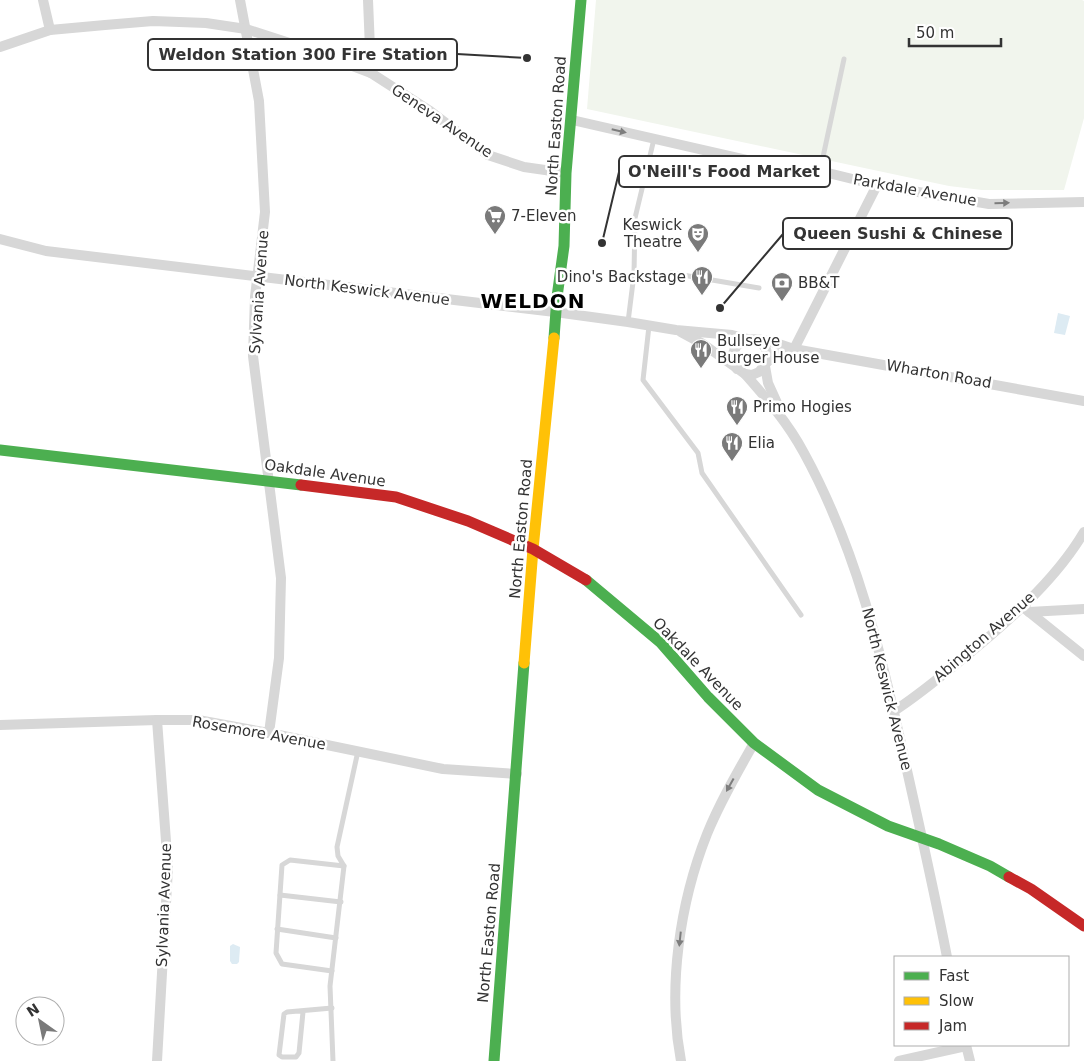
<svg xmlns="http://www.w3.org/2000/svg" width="1084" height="1061" font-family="'DejaVu Sans',sans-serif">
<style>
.green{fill:#f1f5ed}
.water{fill:#ddebf3}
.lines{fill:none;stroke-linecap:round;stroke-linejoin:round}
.lane{stroke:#d7d7d7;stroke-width:5}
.street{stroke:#d7d7d7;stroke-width:10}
.fast{stroke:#4caf50;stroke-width:11}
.slow{stroke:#ffc107;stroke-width:11}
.jam{stroke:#c62828;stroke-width:11}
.oneway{fill:#7d7d7d}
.labels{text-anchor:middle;stroke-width:5;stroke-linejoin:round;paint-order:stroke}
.street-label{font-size:15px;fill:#333;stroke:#fff}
.poi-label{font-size:15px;fill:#333;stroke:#fff;text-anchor:start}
.district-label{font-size:20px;font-weight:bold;letter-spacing:1px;fill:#000;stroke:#fff}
.leader{fill:none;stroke:#333;stroke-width:2}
.callout-dot{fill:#333;stroke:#fff;stroke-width:2}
.callout{fill:#fff;stroke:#333;stroke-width:2}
.callout-label{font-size:16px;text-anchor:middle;font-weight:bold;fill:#333}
</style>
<rect width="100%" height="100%" fill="#fff"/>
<path class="green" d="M596,0h486l2,1v117l-20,72h-82l-33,-4 -362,-77z"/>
<g class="water">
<path d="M1058,313l12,3 -5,19 -11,-2z"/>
<path d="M233,944l7,3 -1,15 -2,2h-5l-2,-3v-15z"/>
</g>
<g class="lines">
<g class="lane">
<path d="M820,171l24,-112"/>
<path d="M671,273l88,15"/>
<path d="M628,322l6,-48 1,-56 19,-79"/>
<path d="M649,326l-6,54 55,73 4,20 99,142"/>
<path d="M280,895l61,7"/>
<path d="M277,929l59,9"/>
<path d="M332,971l-50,-7 -6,-11 6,-88 8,-5 54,6"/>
<path d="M303,1012l-4,41 -3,4h-14l-3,-2 5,-41 3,-2 45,-4"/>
<path d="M333,1061l-3,-75 14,-120 -6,-10 -1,-9 21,-96"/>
</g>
<g class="street">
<path d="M43,0l7,30"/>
<path d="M240,0l19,101 6,111 -10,85 -2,59 28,222 -2,80 -10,75"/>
<path d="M368,0l3,73"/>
<path d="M0,47l50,-17 55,-5 48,-4 53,2 40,6 62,20 63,24 59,38 58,44 36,12 42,6"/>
<path d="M572,120l219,50 29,1 57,14 112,19 95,-2"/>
<path d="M0,239l46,12 509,61 73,10 48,8 56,5 16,4"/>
<path d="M681,332l22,12 42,30 7,1 7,-3 8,-10c2,-9 -1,-17 -10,-21"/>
<path d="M794,349l83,-164"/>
<path d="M767,362l12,-9 14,-4"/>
<path d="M765,366l3,17 10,22"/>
<path d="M737,369c-4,-6 -6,-12 -3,-18 8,-22 45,-7 60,-2l290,52"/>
<path d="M745,374c22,25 43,49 59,79 52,95 77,199 100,304 15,67 30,133 43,200"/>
<path d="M1023,607l61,49"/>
<path d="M1029,612l55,-3"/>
<path d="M894,711c22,-14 41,-30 61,-46 46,-37 99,-82 129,-133"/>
<path d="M0,725l157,-5h41l71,13 174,36 74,5"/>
<path d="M966,1045l4,16"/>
<path d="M157,1061l11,-193 -11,-148"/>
<path d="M681,1061c-14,-73 -1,-159 26,-227 13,-32 30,-61 47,-91"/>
<path d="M899,1061l67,-15"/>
</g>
<g class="fast">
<path d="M554,338l3,-41 7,-51 2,-73 15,-173"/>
<path d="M0,450l301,35"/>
<path d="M586,580l74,62 48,55 46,46 64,47 70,36 51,18 51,22 19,11"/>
<path d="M494,1061l30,-398"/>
</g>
<path class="slow" d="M524,663l9,-114 21,-211"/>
<g class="jam">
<path d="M301,485l95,12 72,24 65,28 53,31"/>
<path d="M1009,877l22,12 53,37"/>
</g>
</g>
<defs><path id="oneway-solid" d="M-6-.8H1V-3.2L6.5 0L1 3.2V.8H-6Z" transform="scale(1.25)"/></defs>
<g class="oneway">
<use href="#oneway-solid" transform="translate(619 131) rotate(13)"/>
<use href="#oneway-solid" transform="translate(1002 203) rotate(-1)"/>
<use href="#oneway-solid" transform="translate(730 785) rotate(119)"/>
<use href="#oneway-solid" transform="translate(680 939) rotate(96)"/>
</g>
<defs>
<g id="supermarket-pin" transform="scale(1.125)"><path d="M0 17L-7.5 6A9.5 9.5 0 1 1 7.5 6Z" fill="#7a7a7a" stroke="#fff"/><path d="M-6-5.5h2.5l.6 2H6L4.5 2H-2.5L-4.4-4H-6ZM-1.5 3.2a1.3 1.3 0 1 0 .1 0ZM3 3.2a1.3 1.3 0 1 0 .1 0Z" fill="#fff"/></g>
<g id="theatre-pin" transform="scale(1.125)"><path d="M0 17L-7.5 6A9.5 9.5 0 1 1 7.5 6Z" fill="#7a7a7a" stroke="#fff"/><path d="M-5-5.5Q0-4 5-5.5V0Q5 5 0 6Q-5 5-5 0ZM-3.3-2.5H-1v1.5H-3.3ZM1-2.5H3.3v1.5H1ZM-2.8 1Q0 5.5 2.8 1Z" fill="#fff"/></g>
<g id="restaurant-pin" transform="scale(1.125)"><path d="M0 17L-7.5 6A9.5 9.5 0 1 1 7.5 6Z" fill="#7a7a7a" stroke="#fff"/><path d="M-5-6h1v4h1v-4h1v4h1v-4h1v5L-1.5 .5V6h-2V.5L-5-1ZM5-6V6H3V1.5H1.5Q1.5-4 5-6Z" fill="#fff"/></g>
<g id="bank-pin" transform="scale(1.125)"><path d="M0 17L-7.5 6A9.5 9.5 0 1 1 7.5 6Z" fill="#7a7a7a" stroke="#fff"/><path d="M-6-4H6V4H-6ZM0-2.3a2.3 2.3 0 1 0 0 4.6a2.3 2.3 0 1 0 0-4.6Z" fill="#fff"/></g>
</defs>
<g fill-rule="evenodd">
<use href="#supermarket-pin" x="495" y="216"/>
<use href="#theatre-pin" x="698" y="234"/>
<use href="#restaurant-pin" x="702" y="277"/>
<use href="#bank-pin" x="782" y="283"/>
<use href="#restaurant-pin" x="701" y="350"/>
<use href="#restaurant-pin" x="737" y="407"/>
<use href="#restaurant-pin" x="732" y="443"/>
</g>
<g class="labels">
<g class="street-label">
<text transform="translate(442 121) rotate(34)" y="5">Geneva Avenue</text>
<text transform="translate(556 126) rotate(-86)" y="5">North Easton Road</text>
<text transform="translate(915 190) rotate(10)" y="5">Parkdale Avenue</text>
<text transform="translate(367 290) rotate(7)" y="5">North Keswick Avenue</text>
<text transform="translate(259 292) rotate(-86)" y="5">Sylvania Avenue</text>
<text transform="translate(939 374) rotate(10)" y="5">Wharton Road</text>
<text transform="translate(325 473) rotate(8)" y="5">Oakdale Avenue</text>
<text transform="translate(521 529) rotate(-85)" y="5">North Easton Road</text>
<text transform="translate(984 637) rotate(-41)" y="5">Abington Avenue</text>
<text transform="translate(698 664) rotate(46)" y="5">Oakdale Avenue</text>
<text transform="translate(887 689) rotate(76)" y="5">North Keswick Avenue</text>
<text transform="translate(259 733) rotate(10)" y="5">Rosemore Avenue</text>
<text transform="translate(164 905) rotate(-88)" y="5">Sylvania Avenue</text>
<text transform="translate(489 933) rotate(-85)" y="5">North Easton Road</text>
</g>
<g class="poi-label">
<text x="511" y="221">7-Eleven</text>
<text x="682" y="230" text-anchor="end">Keswick<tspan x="682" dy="17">Theatre</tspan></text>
<text x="686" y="282" text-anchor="end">Dino's Backstage</text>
<text x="798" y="288">BB&amp;T</text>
<text x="717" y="346">Bullseye<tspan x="717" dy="17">Burger House</tspan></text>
<text x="753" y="412">Primo Hogies</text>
<text x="748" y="448">Elia</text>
</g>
<g class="district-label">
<text x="533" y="308">WELDON</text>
</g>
</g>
<path class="leader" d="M527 58L457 54M602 243L619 172M720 308L783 234"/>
<g class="callout-dot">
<circle cx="527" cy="58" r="5"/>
<circle cx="602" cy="243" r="5"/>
<circle cx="720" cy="308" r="5"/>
</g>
<g class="callout">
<rect x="148" y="39" width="309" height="31" rx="5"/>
<rect x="619" y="156" width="211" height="31" rx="5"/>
<rect x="783" y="218" width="229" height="31" rx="5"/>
</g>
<g class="callout-label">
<text x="303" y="60">Weldon Station 300 Fire Station</text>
<text x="724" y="177">O'Neill's Food Market</text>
<text x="898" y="239">Queen Sushi &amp; Chinese</text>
</g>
<rect x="894" y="956" width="175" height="90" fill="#ffffff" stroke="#adadad"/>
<rect x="904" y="972" width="25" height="8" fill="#4caf50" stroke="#adadad"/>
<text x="939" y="981" font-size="15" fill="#333333">Fast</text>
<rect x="904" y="997" width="25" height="8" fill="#ffc107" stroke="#adadad"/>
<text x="939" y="1006" font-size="15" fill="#333333">Slow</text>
<rect x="904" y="1022" width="25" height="8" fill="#c62828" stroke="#adadad"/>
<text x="939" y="1031" font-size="15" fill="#333333">Jam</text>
<g transform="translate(40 1021) rotate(327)"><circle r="24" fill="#ffffff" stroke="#adadad"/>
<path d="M0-4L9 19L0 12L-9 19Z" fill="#7a7a7a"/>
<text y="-8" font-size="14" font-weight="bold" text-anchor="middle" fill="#333333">N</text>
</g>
<path d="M909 38v8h92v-8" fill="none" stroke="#333333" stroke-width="2.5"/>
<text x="916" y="38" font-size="15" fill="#333333" stroke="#ffffff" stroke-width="4" paint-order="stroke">50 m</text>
</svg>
